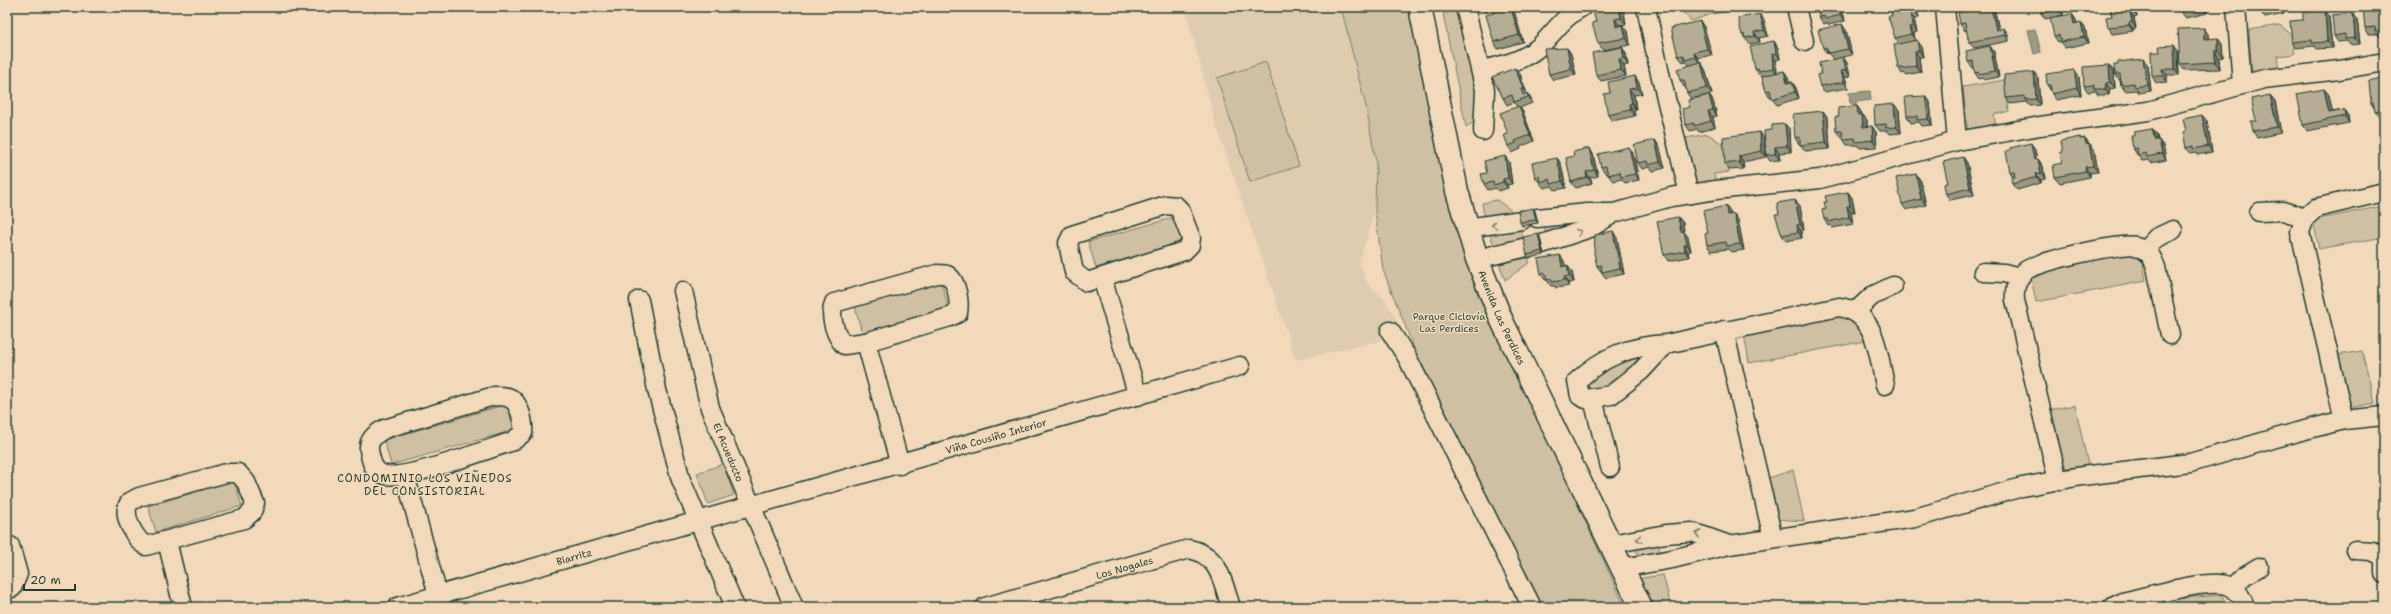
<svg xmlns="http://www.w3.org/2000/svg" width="2391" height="614" font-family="'Shantell Sans',sans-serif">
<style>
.built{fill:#dfccae}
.green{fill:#cfc0a3;stroke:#777e6c}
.water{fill:#9e9b84;stroke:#6b7564}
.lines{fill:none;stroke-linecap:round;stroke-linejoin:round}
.street-casing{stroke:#1f3d34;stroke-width:21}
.secondary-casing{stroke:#1f3d34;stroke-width:25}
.street{stroke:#f1d9b9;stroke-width:18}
.secondary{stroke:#f1d9b9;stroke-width:22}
.wall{fill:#9d967f;stroke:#1f3d34}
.shaded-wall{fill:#7f7a68;stroke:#1f3d34}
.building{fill:#b6ae94;stroke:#1f3d34}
.oneway{stroke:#7d8370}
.labels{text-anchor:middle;stroke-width:3;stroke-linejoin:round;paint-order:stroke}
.park-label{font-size:10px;fill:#314a3f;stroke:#f1d9b9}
.street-label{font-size:10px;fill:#1f3d34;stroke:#f1d9b9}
.neighbourhood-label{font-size:11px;letter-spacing:1px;fill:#1f3d34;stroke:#f1d9b9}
</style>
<rect width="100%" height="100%" fill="#f1d9b9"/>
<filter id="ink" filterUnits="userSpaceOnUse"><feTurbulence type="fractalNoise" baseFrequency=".025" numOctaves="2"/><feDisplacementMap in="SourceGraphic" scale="8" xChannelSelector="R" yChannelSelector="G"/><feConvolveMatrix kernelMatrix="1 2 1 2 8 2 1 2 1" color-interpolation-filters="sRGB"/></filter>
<g filter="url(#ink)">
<path class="built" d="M1185,7h156l25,100 10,55 -1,49 -16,52 9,21 17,16 12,20 -18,21 -83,19 -81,-238z"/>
<g class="green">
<path d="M1341,7h67l40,188 44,124 133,288h-83l-126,-254 -33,-83 -8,-59 1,-49 -10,-55z"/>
<path d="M1678,7h83l-50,7 -20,7z"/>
<path d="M1454,11l8,1 18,102 -6,8 -8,5 -23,-113z"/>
<path d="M2280,25l12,10 3,19 -17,2 2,15 -28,4 -3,-45z"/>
<path d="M1266,62l33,104 -49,16 -33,-104z"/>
<path d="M2005,80l4,31 -15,4 2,14 -28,4 -5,-46z"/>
<path d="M1708,134l19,13 2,25 -15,2 1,8 -20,3 -9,-47z"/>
<path d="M1497,200l19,14 -31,7 -3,-18z"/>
<path d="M2384,206v31l-65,12 -6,-29z"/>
<path d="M1175,217l7,25 -86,26 -8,-26z"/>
<path d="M1567,220l1,8 -22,7 -4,-13z"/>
<path d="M1520,228l3,11 -29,7 -4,-12z"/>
<path d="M2141,251l5,30 -110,21 -6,-30z"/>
<path d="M1529,258v5l-24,17 -6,-17z"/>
<path d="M941,281l7,26 -86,26 -7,-26z"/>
<path d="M1843,315l19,14 4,12 -117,22 -5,-29z"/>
<path d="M2362,351l13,52 -25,5 -13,-53z"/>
<path d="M1639,352l6,7 -20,22 -32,15 -8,-5 -2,-9 10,-8z"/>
<path d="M507,404l7,26 -123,35 -7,-25z"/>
<path d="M2075,405l13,60 -27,4 -13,-59z"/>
<path d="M723,464l11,31 -26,9 -11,-31z"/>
<path d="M1793,470l11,51 -30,-2 -5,-41z"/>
<path d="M234,481l8,25 -86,26 -8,-26z"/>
<path d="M1656,537l4,16 -21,4 -5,-11z"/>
<path d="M1663,575l6,23 -1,9h-17l-11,-23 2,-6z"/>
<path d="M2222,595l6,12h-85l26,-8z"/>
</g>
<g class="water">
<path d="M2035,29l6,23 -7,2 -6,-24z"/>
<path d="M1870,91l1,9 -15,2v4h-4v-4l-2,1 -1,-10z"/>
</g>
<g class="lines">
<g class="street-casing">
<g id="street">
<path d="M1465,7l20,83 -2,41"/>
<path d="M1646,7l13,62 30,125"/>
<path d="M1796,7l8,34"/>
<path d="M1945,7l12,134"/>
<path d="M2236,7l6,77"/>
<path d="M1481,70c20,-4 42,-9 58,-23 15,-14 24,-30 43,-40"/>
<path d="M1166,205l10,1 4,4 11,28 -1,7 -6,6 -97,31 -13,-10 -6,-29 4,-8z"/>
<path d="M2259,212l24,-1 22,7"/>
<path d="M1537,218l50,-5h27"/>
<path d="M1467,228l55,-8"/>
<path d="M1542,244l48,-16 24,-15 57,-16 45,-7 104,-11 137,-38 83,-15 108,-15 116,-32 75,-9 45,-8"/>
<path d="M2145,250l11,-12 17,-8"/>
<path d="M1477,259l50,-12"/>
<path d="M1983,272l21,1 15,4"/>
<path d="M937,274c3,0 8,0 10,1 10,5 13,28 11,38l-8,4 -84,25 -22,3c-9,-10 -15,-29 -10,-42z"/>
<path d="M1102,278l36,118"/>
<path id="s1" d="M683,291l27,117 84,199"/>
<path d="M639,300l18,90 24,90 54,127"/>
<path d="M1856,311l16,-15 21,-10"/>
<path d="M1724,330l49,208"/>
<path d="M1390,331l17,26 125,250"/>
<path d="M866,342l34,123"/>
<path d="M1666,344c-35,2 -63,12 -89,37l3,15 6,3 25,-4 30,-24 25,-27 173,-37c38,5 39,48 46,78"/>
<path d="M494,396c4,0 9,0 13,1 13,3 17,26 16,36l-10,8c-25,8 -105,39 -127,34 -13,-2 -15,-14 -17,-25 -1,-11 7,-16 15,-21z"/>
<path d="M1593,399l17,68"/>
<path d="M2344,420l-44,-188 5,-14 11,-10 68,-16"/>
<path d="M226,473h12l8,9 9,21 -3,9 -8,7 -98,27c-11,-6 -26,-33 -16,-44 2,-2 6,-3 9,-5z"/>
<path d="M405,475l33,120"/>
<path d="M2058,481l-43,-181c-1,-11 1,-20 9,-28 9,-10 99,-30 112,-26 11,3 16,10 20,21l14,68"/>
<path d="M167,541l16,66"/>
<path d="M1611,544l55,-10 26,-2 37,13"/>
<path d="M7,546h3l8,28 -6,14 -5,1"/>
<path d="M2355,550l17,1 12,6"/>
<path d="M2384,562v12"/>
<path d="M1622,568l50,-9 57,-14 186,-27 107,-31 60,-11 108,-13 107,-31 47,-12 40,-4"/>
<path d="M2233,588l11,-12 15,-9"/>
<path id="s2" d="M397,607l843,-241"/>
<path id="s3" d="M985,607l204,-58c31,6 33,32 42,58"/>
<path d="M2113,607l9,-5c24,-5 83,-23 104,-17 11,3 16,12 19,22"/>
</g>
</g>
<g class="secondary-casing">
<g id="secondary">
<path id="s4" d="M1420,7l37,184 20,68 25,62 139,286"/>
</g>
</g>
<use href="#street" class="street"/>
<use href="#secondary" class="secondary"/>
</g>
<g class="wall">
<path d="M1481,7h22l2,3 10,4 8,28 -25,7 -4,-7v-29l-1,-4 -8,3z"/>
<path d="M1595,7h25l4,5 2,12 -7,1v1l9,5 2,14 -27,5 -5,-7 -2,-21z"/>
<path d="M1818,7h24l3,14 -16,4 -2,-2 -3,1 -5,-7z"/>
<path d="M1890,7h25l2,3 2,8 -5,1 3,13 -3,1 1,7h2l4,6 2,11h-4l2,15 -15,3 -2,-2 -2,1 -4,-7 1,-23 -4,-6 -3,-22z"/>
<path d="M1967,7h27v1l5,21 9,5 1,7 -35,7 -5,-6 -2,-12 -2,1 -5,-7 3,-12z"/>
<path d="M2039,7h23l1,8 -18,4 -4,-6z"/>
<path d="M2110,7h25l2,10 -3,1 2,10 -3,1v2l-20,3 -5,-7 4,-11z"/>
<path d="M2180,7h29v1l-3,1 1,4 -21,5 -5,-6z"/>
<path d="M2259,7h24l1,7 -19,4 -4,-6 -1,-5z"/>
<path d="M2384,7v30h-4l-2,-3h-9l-4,-6z"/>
<path d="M2325,10l4,6 3,32 -16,1 -2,-3 -18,2 -4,-6 11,-22z"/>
<path d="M2353,13l4,6 3,25 -10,1 -3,-4 -9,1 -4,-6z"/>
<path d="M2072,14l4,6 1,3 8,5 3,15 -23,5 -5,-6h-2l-4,-6z"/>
<path d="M1764,20l4,16 -9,2 1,4 -10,2 -8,-9z"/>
<path d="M1700,21l4,6 8,28 -14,3 1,5 6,6 7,25 -21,5 -4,-6 -2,-7 -1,1 -4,-7 9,-15 -3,-4 -3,1 -5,-6z"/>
<path d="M1846,30l6,25 -9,2 4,6 3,13 -5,1 3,11 -24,4 -4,-6 1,-12 12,-15 -5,-6 -1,1 -4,-6z"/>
<path d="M2208,34v4l14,6 1,13 -4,1 1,11 -36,1 -4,-6z"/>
<path d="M1774,41l4,7 2,11 -4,1 1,13 7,-2 4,6 1,5h3l4,6 3,10 -22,7 -5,-6v-2h-2l-4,-6 -4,-15 -1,-2 -2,1 -4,-6z"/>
<path d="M1990,46l4,6 5,25 -15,3 -2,-2 -3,1 -4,-6 -1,-5h-1l-5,-6z"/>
<path d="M1622,47l4,7 2,11 -4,1 2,10 -25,5 -5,-6z"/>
<path d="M1567,48l4,6 5,21 -23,5 -4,-6z"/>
<path d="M2178,51l1,24h-12v7l-11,1 -4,-7z"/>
<path d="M2148,65l3,26 -12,2 -2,-3 -12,1 -4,-6 -1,-4 -5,-7z"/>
<path d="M1515,68l5,6 7,20 4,5 1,4 -12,5 3,4 11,29 -14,6 1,2 -9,4 -4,-7 9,-39 -3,-5 -7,3 -4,-7z"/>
<path d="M2074,70l5,7 2,18 -25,5 -4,-6 -1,-3 -4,-6z"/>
<path d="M2114,71l1,17 -5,1 -1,6h-11l-2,-4 -8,1 -4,-6z"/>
<path d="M1635,76l4,7 3,11 -8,1 2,15h-2l1,6 -23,5 -4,-6 2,-22z"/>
<path d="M2384,77v40l-4,1 -9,-15z"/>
<path d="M2038,78l2,27 -10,1 -3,-4 -17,2 -4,-6z"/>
<path d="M2324,89l5,6 3,17 12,-2 4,6 1,7 -42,8 -4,-6z"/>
<path d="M1709,95l4,6 4,15 -4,1 2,10 -16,5 -2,-3 -7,2 -4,-6 4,-18z"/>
<path d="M2270,95l5,6 6,32 -24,5 -4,-7 3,-10z"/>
<path d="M1926,96l4,6 2,23 -10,1 -3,-4 -8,1 -4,-7z"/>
<path d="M1857,106l4,6 1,2 5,6v7l9,5 1,15 -17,1 -3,-3h-10l-4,-6v-2h-2l-5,-6 3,-15z"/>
<path d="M1899,110l2,23 -11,1 -2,-3h-8l-5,-6z"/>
<path d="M1823,111l5,7 2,31 -25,2 -5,-7h-1l-4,-6z"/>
<path d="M2207,121l5,31 -15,3 -1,-2 -6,1 -4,-6v-17z"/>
<path d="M1785,124l5,6 1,22 -12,1 1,7 -10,1 -4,-6 6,-25z"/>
<path d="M2157,135l1,5 5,6 3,14 -15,3 -2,-3 -7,1 -9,-12z"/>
<path d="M2080,137l1,2 4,-1 9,11 4,23 -8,1v4l-30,6 -5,-6 7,-14 1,-11z"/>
<path d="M1764,138l2,19 -23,5 1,7 -15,1 -4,-6z"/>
<path d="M1655,140l4,6 6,22 -12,3 -3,-4 -8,2 -4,-6z"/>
<path d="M1589,148l4,6 5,22 -8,2 2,5 -16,5 -5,-6 3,-26z"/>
<path d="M2035,150l2,10 1,-1 5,7 2,13 -4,1v3l-24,7 -5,-6 1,-7 -3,-5z"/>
<path d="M1633,153l6,27 -14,3 -3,-4 -9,2 -5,-6v-2l-2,1 -5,-7z"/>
<path d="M1963,157l4,6 7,32 -24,5 -4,-6 2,-11z"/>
<path d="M1557,158l4,6 5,24 -11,2 -3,-4 -8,2 -9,-11z"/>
<path d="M1509,162l3,22 -5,1 1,3 -10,3 -2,-3 -8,2 -4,-6 3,-11z"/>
<path d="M1916,174l4,6 6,25 -20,5 -4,-6z"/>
<path d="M1848,192l4,6 3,14h-4l2,12 -21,4 -1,-3 -3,1 -4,-7 3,-17z"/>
<path d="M1795,200l5,6 4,24 -3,1 1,7 -16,3 -4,-6 -3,-21z"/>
<path d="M1533,208l2,3 3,12 -16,3 -2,-4z"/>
<path d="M1730,212v2h4l4,6 6,30 -12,2 -3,-3 -18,2 -4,-6 1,-12z"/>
<path d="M1678,217l5,6 1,9 4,5 3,14 -3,1 1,5 -21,4 -4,-6z"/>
<path d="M1538,234l2,3 4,18 -15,3 -2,-3z"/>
<path d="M1617,238l7,36 -18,4 -9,-12z"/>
<path d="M1560,255l4,6 1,5 2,-1 5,7 2,10 -6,1 1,3 -13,2 -1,-2h-4l-4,-6h-2l-4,-6z"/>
</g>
<g class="shaded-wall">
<path d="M1619,7l5,5 2,12 -5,-6z"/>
<path d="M1839,7h3l3,14 -4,-6z"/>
<path d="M1913,7h2l2,3 2,8 -4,-6z"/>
<path d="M1991,7h3v1l6,28 -4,-6z"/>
<path d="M2059,7h3l1,8 -4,-6z"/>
<path d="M2132,7h3l2,10 -4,-6z"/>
<path d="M2203,7h2l1,2 1,4z"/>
<path d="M2280,7h3l1,7 -4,-6z"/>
<path d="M1511,8l4,6 8,28 -4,-7z"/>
<path d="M2325,10l4,6 3,32 -5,-6z"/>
<path d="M2130,12l4,6 2,10 -4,-6z"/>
<path d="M1910,13l4,6 3,13 -4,-6z"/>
<path d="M2353,13l4,6 3,25 -5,-6z"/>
<path d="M1760,14l4,6 4,16 -4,-6z"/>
<path d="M2072,14l4,6 3,10 -5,-6z"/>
<path d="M1615,19l4,6 1,8 -4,-6z"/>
<path d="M1700,21l4,6 8,28 -5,-6z"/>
<path d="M2081,22l4,6 3,15 -4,-6z"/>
<path d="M2129,23l4,6v2l-4,-6z"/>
<path d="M1842,24l4,6 6,25 -4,-6z"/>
<path d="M1623,25l5,6 2,14 -4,-7z"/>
<path d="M1909,27l5,6 1,7 -4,-6z"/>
<path d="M2004,28l4,6 1,7 -4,-6z"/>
<path d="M2204,28l4,6 1,11 -5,-6z"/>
<path d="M1754,32l5,6 1,4 -5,-6z"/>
<path d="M2218,38l4,6 1,13 -5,-6z"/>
<path d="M1917,40l4,6 2,11 -4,-6z"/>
<path d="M1774,41l4,7 2,11 -4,-6z"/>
<path d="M2174,45l4,6 1,24 -4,-6z"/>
<path d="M1990,46l4,6 5,25 -4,-6z"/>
<path d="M1622,47l4,7 2,11 -4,-7z"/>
<path d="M1567,48l4,6 5,21 -5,-6z"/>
<path d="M1915,51l4,6 2,15 -5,-6z"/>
<path d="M2215,51l4,7 1,11 -5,-7z"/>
<path d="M1694,52l4,6 2,5 -5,-6z"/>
<path d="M1772,54l4,6 1,14 -4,-6z"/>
<path d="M1843,57l4,6 3,13 -4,-6z"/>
<path d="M1619,59l5,7 2,10 -5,-6z"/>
<path d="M2143,59l5,6 3,26 -4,-6z"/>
<path d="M1701,62l4,7 7,25 -5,-6z"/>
<path d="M2109,65l5,6 1,17 -5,-6z"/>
<path d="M1515,68l5,6 7,20 -4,-6z"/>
<path d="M2162,69l5,6v7l-4,-6z"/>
<path d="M2074,70l5,7 2,18 -4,-7z"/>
<path d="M1784,71l4,6 3,12 -4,-6z"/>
<path d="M1841,71l4,6 3,11 -4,-6z"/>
<path d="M2034,72l4,6 2,27 -4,-6z"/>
<path d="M1635,76l4,7 3,11 -5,-6z"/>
<path d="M1792,82l4,6 3,10 -4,-6z"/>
<path d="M2106,83l4,6 -1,6 -4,-6z"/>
<path d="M1629,89l5,6 2,15 -4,-7z"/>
<path d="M2324,89l5,6 5,24 -5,-6z"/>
<path d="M1527,93l4,6 1,4 -4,-6z"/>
<path d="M1709,95l4,6 4,15 -4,-6z"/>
<path d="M2270,95l5,6 6,32 -4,-6z"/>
<path d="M1926,96l4,6 2,23 -4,-6z"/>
<path d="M1629,104l5,6 1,6 -5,-6z"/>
<path d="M1894,104l5,6 2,23 -5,-6z"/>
<path d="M1519,106l4,6 11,29 -4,-6z"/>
<path d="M1857,106l4,6 1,9 -4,-6z"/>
<path d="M2344,110l4,6 1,7 -4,-7z"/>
<path d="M1708,111l5,6 2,10 -4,-6z"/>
<path d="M1823,111l5,7 2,31 -4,-7z"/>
<path d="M1862,114l5,6v13l-4,-6z"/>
<path d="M2202,115l5,6 5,31 -4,-6z"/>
<path d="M1785,124l5,6 1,22 -4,-6z"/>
<path d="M1872,126l4,6 1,15 -4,-7z"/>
<path d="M2152,129l5,6 2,12 -4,-7z"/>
<path d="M1760,132l4,6 2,19 -5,-6z"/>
<path d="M2085,138l4,6h-3z"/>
<path d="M1655,140l4,6 6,22 -5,-6z"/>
<path d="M2159,140l4,6 3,14 -4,-6z"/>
<path d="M2031,143l4,7 3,16 -4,-6z"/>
<path d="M2089,143l5,6 4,23 -5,-6z"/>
<path d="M1629,147l4,6 6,27 -4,-6z"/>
<path d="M1775,147l4,6 1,7 -5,-6z"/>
<path d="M1589,148l4,6 5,22 -4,-6z"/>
<path d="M1505,156l4,6 3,22 -4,-6z"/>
<path d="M1739,156l4,6 1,7 -5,-7z"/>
<path d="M1963,157l4,6 7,32 -4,-7z"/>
<path d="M1557,158l4,6 5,24 -4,-7z"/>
<path d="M2038,159l5,7 2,13 -4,-6z"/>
<path d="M2085,167l5,6v4l-4,-6z"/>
<path d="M1586,172l4,6 2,5 -5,-6z"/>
<path d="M1916,174l4,6 6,25 -5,-6z"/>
<path d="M2036,174l5,6v3l-4,-6z"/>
<path d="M1503,179l4,6 1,3 -5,-6z"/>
<path d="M1848,192l4,6 3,14 -5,-6z"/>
<path d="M1795,200l5,6 4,24 -4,-6z"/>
<path d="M1726,206l4,6 2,9 -5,-6z"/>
<path d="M1847,206l4,6 2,12 -4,-7z"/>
<path d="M1533,208l2,3 3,12 -2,-3z"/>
<path d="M1734,214l4,6 6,30 -4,-6z"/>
<path d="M1678,217l5,6 1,9 4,5 3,14 -4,-6 -6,-13z"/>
<path d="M1797,225l4,6 1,7 -4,-6z"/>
<path d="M1613,231l4,7 7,36 -4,-6z"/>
<path d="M1538,234l2,3 4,18 -2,-4z"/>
<path d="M1684,245l4,7 1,5 -4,-6z"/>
<path d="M1560,255l4,6 3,12 -5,-6z"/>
<path d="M1567,265l5,7 2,10 -5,-6z"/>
<path d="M1564,277l4,6 1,3 -4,-6z"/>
</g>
<g class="building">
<path d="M1496,7h6l1,3 8,-2 8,27 -25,7 -8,-27 8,-2 -1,-5z"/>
<path d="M1595,7h24l2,11 -6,1 1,8 7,-2 3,13 -28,5 -6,-20 4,-1 -3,-11h2z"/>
<path d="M1818,7h21l2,8 -16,4 -1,-3 -5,1z"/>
<path d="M1890,7h23l2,5 -5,1 3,13 -4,1 2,7 -16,4 -7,-22h4z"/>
<path d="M1967,7h24l5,23 8,-2 1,7 -36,7 -4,-19 -5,1 -2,-12h5l-1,-4z"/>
<path d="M2039,7h20v2l-18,4z"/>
<path d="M2110,7h22l1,4 -3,1 2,10 -3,1v2l-21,2 -2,-10 6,-1z"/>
<path d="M2180,7h20l-19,5z"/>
<path d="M2260,7h20v1l-19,4z"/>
<path d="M2378,7h6v23l-8,1 -1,-4 -10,1 -2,-20z"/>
<path d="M2325,10l2,32 -15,1v-3l-20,2 -2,-21 13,-1v-8z"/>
<path d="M2353,13l2,25 -10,1v-5l-11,2 -2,-21z"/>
<path d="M1760,14l4,16 -10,2 1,4 -10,2 -1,-4 -2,1 -4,-17z"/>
<path d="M2072,14l2,10 7,-2 3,15 -23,5 -2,-7 -5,1 -4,-18z"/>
<path d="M1700,21l7,28 -13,3 1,5 -10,3 -1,-5 -6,1 -7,-28z"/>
<path d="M1842,24l6,25 -20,4 -2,-6 -3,1 -5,-18z"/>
<path d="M2204,28v11l14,-1v13h-3v11l-35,2 -2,-35z"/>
<path d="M1917,40l2,11h-4l1,15 -14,3 -1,-2h-3l-4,-22z"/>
<path d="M1774,41l2,12 -4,1 1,14 -14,3 -1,-3 -3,1 -5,-23z"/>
<path d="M2174,45l1,24h-13l1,7h-11l-1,-24h9l-1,-6z"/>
<path d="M1990,46l5,25 -16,3v-2l-4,1 -2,-12 -5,1 -2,-11z"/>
<path d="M1622,47l2,11 -5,1 2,11 -25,5 -4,-22z"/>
<path d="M1567,48l4,21 -22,5 -5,-25z"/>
<path d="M1843,57l3,13 -5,1 3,11 -24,4 -3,-11 4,-1 -2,-11z"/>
<path d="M2143,59l4,26 -12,2 -1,-4 -13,2 -1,-11h-5l-1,-9h4v-3z"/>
<path d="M1701,62l6,26 -20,5 -3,-13h-4l-3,-11z"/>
<path d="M2109,65l1,17 -4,1 -1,6h-11v-4l-10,1 -1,-19z"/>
<path d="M1515,68l8,20 -2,1 2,6 4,-2 1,4 -14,5 -2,-7 -9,3 -11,-21z"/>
<path d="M2074,70l3,18 -25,6 -2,-9h-3l-1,-11z"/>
<path d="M1784,71l3,12 5,-1 3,10 -23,7 -2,-9 -4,1 -4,-15z"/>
<path d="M2034,72l2,27 -10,1 -1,-4 -19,2 -2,-23z"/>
<path d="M1635,76l2,12 -8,1 3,14 -3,1 1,6 -22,5 -4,-21 6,-1 -2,-11z"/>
<path d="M2384,77v32l-9,2 -2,-9 -2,1 -2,-22z"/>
<path d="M2324,89l5,24 15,-3 1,6 -42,9 -6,-31z"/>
<path d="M1709,95l4,15 -5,1 3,10 -17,5v-3l-8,2 -4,-16 8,-2 -2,-7z"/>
<path d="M2270,95l7,32 -24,4 -2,-10h5l-5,-22z"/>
<path d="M1926,96l2,23 -11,1v-4h-10l-2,-19z"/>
<path d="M1894,104l2,23 -10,1v-4l-11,1 -1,-19z"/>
<path d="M1519,106l11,29 -15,6 1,2 -8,3 -4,-11 4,-1 -8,-21z"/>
<path d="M1857,106l1,9 4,-1 1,13 9,-1 1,14 -17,2 -1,-4 -12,1 -1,-8h-6l-1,-14 4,-1 -1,-8z"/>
<path d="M1823,111l3,31 -26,3v-8l-5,1 -2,-24z"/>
<path d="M2202,115l6,31 -15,3v-3l-7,2 -3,-16 3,-1 -3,-12z"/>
<path d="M1785,124l2,22 -12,1v7l-9,1 -2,-24 8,-1v-5z"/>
<path d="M2152,129l3,11h4l3,14 -15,3 -1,-4 -8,2 -1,-7 -4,1 -2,-13h3v-4z"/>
<path d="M1760,132l1,19 -22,5v6l-14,2 -2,-27z"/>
<path d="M2080,137v2l5,-1 1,6 3,-1 4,23 -8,1 1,4 -31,6 -2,-12 9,-2 -2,-10 3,-1 -2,-11z"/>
<path d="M1655,140l5,22 -12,3 -1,-4 -9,2 -4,-18z"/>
<path d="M2031,143l3,17 4,-1 3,14 -5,1 1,3 -25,7 -1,-7h4l-1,-5h-4l-4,-21 4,-1v-2z"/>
<path d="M1629,147l6,27 -14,3 -1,-5 -12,3 -2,-9 -5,1 -3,-13z"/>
<path d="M1589,148l5,22 -8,2 1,5 -16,5 -5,-24 8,-2 -1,-4z"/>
<path d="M1505,156l3,22 -5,1v3l-9,3 -1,-3 -9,2 -3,-10 6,-1 -3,-12z"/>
<path d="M1963,157l7,31 -24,6 -2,-10 4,-1 -5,-21z"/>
<path d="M1557,158l5,23 -11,3 -1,-5 -10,3 -1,-6 -4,1 -3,-14z"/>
<path d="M1916,174l5,25 -19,5 -6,-26z"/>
<path d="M1848,192l2,14h-3l2,11 -21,5v-3h-4l-2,-9 4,-1 -2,-7h3l-2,-6z"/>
<path d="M1795,200l5,24 -3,1 1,7 -16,3 -7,-21h4l-2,-11z"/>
<path d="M1726,206l1,9 7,-1 6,30 -13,2 -1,-4 -19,3 -2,-11 3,-1 -5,-22z"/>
<path d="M1533,208l3,12 -16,2 -2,-11z"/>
<path d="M1678,217l3,15 3,-1 3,14h-3l1,6 -21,4 -7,-34z"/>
<path d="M1613,231l7,37 -18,4 -1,-7 -4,1 -3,-13 1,-18z"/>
<path d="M1538,234l4,17 -15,4 -4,-18z"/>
<path d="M1560,255l2,12 5,-2 2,11 -5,1 1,3 -13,2v-3l-5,1 -2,-7 -4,1 -3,-15z"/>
</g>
<defs><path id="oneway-chevron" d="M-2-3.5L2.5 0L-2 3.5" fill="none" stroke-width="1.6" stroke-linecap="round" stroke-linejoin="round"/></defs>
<g class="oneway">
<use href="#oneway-chevron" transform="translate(1494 225) rotate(171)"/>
<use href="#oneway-chevron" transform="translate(1579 232) rotate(-21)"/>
<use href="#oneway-chevron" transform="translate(1698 534) rotate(-169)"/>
<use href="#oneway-chevron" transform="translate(1639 539) rotate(169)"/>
</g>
</g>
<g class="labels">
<g class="park-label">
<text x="1449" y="320">Parque Ciclovía<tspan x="1449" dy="12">Las Perdices</tspan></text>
</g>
<g class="street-label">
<text dy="4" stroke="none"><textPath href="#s4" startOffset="322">Avenida Las Perdices</textPath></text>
<text dy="4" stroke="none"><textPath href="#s2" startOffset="623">Viña Cousiño Interior</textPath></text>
<text dy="4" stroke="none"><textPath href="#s1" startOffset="168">El Acueducto</textPath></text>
<text dy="4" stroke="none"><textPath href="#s2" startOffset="184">Biarritz</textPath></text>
<text dy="4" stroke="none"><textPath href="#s3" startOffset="145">Los Nogales</textPath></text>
</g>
<g class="neighbourhood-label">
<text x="425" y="482">CONDOMINIO LOS VIÑEDOS<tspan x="425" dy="13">DEL CONSISTORIAL</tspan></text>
</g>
</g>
<rect width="2391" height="614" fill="none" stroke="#f1d9b9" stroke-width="24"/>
<rect x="12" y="12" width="2367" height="590" fill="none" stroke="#1f3d34" stroke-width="1.5" filter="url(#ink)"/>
<path d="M24 584v6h51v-6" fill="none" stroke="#1f3d34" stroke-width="2"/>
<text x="30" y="584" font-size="12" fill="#1f3d34" stroke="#f1d9b9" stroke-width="3" paint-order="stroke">20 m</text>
</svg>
